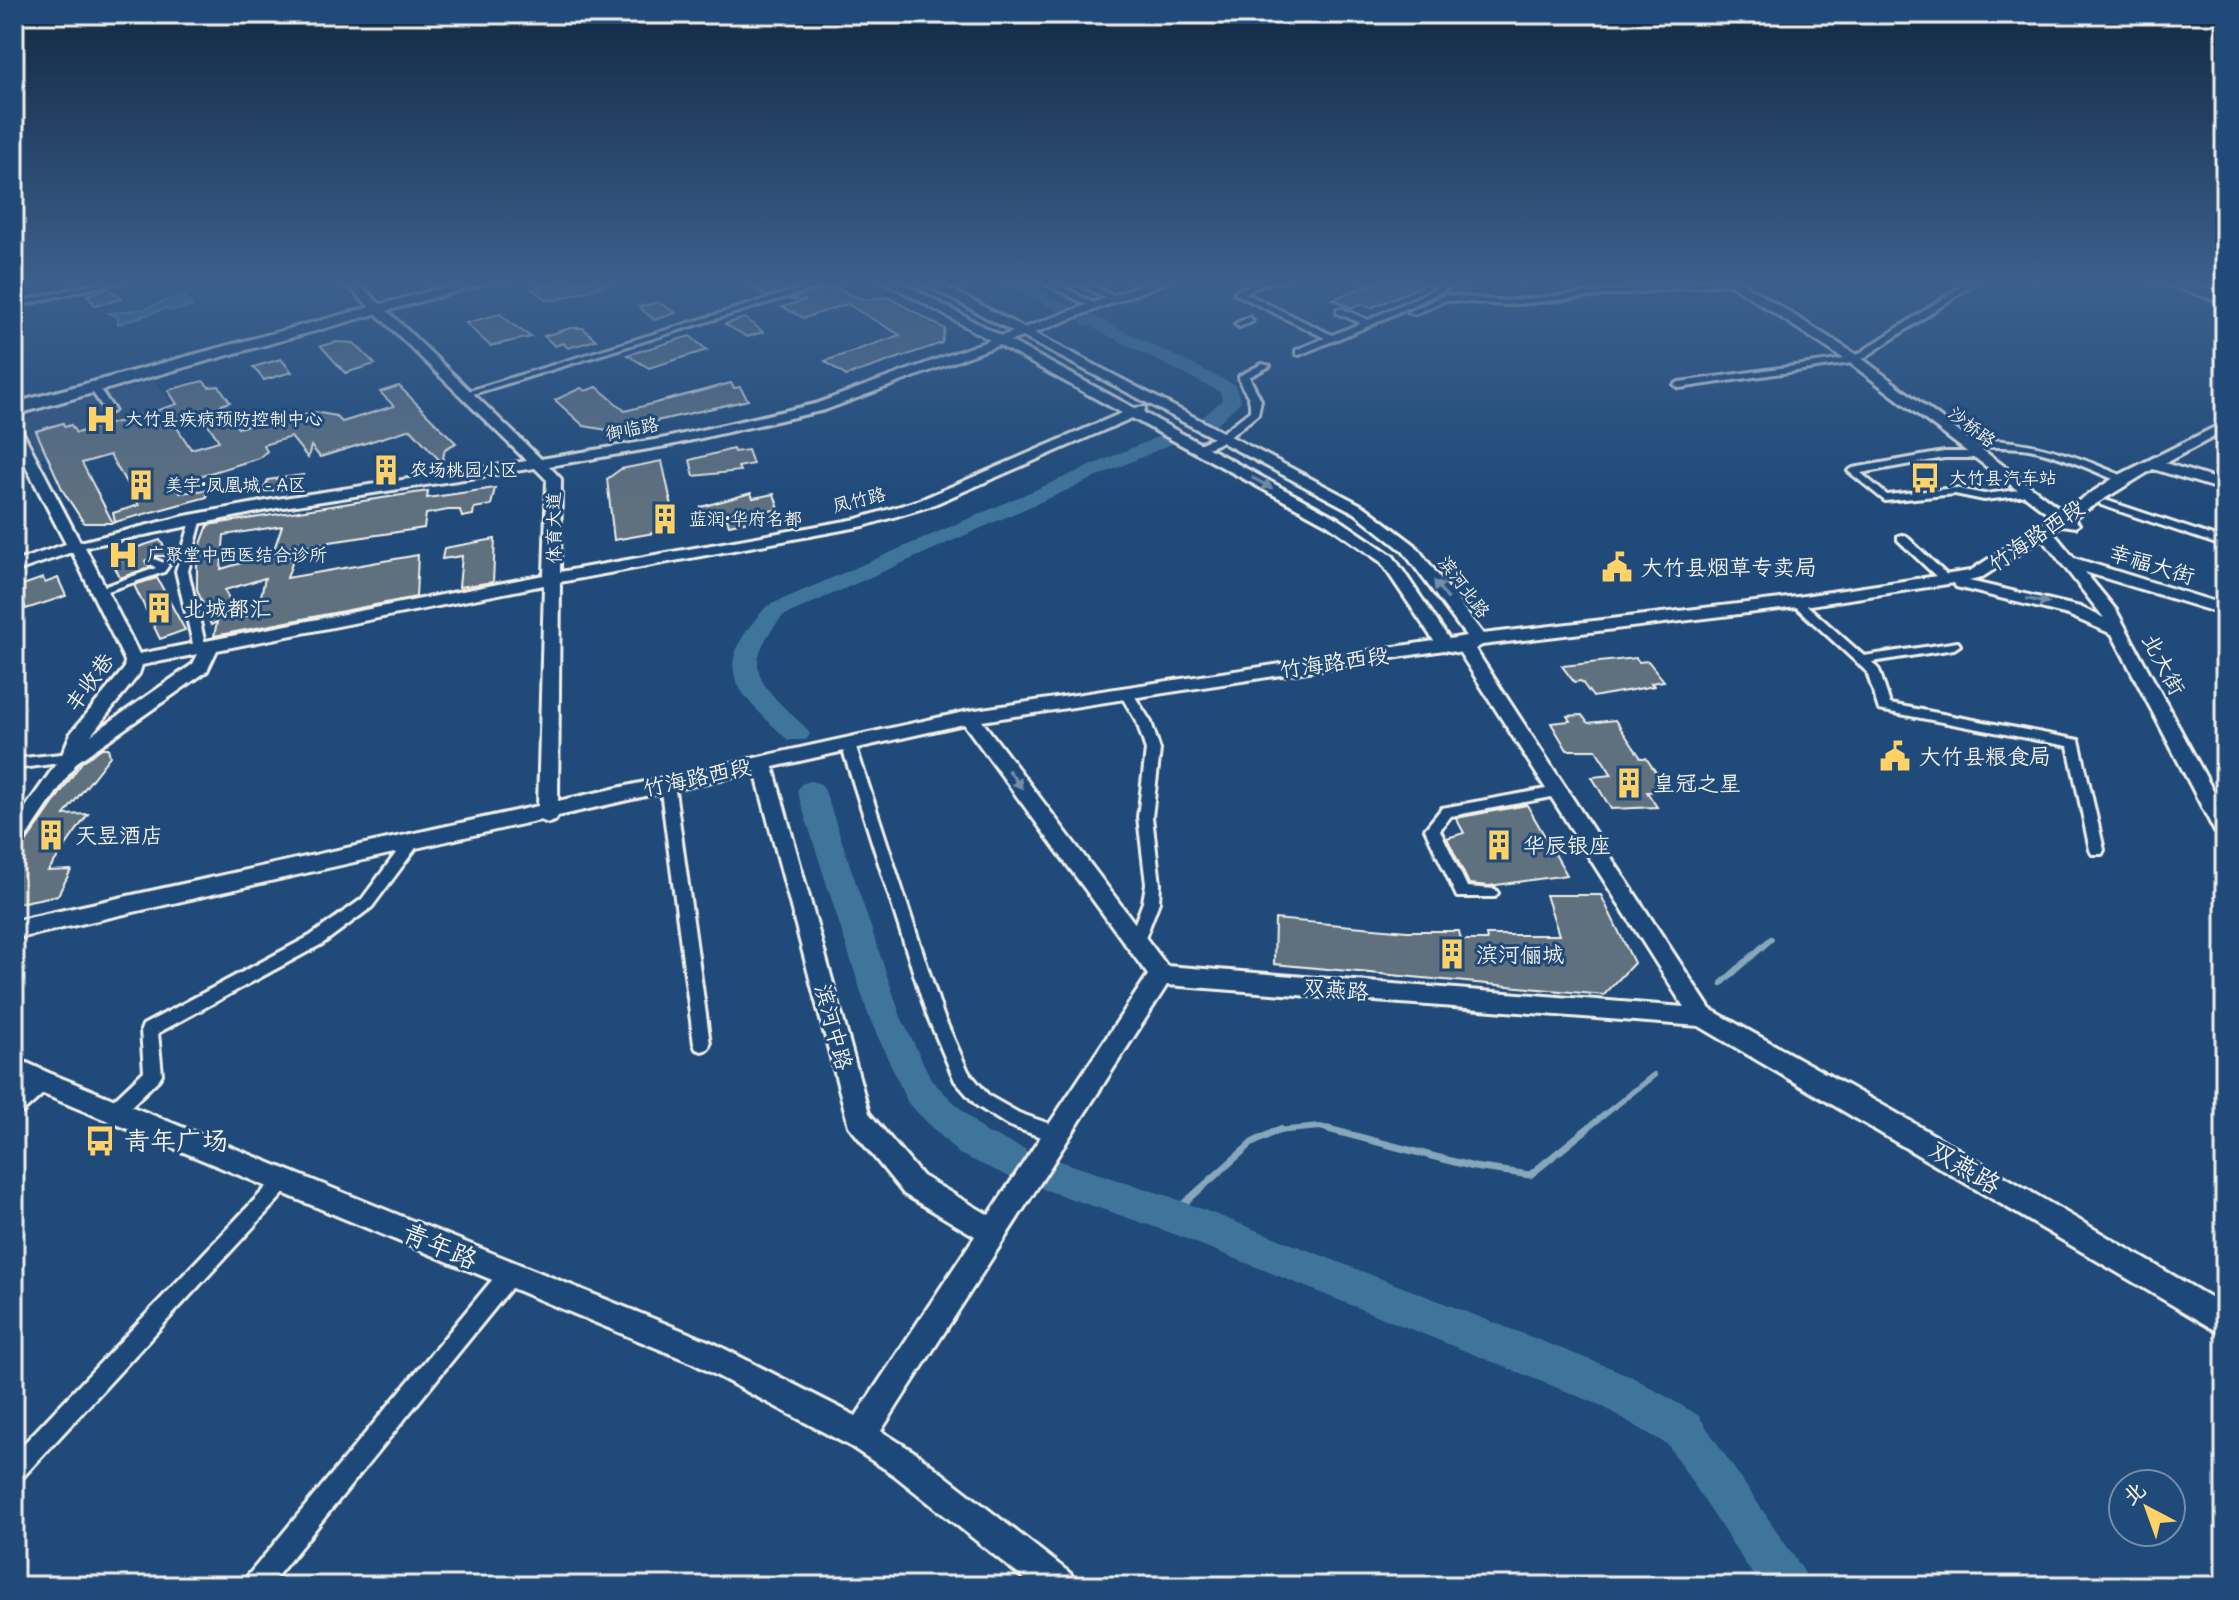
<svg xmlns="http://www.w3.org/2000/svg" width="2239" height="1600" font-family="Delius,'LXGW WenKai TC',sans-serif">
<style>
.built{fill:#32557c}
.water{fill:#3f759b;stroke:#87a7ba;stroke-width:2}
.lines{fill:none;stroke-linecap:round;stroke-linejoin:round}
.stream-far1{stroke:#87a7ba;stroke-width:6}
.stream{stroke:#87a7ba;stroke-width:7}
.river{fill:#3f759b;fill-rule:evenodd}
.building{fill:#5e707f;stroke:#f4f1e8;stroke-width:2;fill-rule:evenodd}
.street-casing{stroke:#f4f1e8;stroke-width:6}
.secondary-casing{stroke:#f4f1e8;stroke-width:6}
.highway-casing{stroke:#f4f1e8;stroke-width:6}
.street{fill:#1f4a7a;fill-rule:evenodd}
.secondary{fill:#1f4a7a;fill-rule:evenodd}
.highway{fill:#1f4a7a;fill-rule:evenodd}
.oneway{fill:#748da6}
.labels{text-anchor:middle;stroke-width:6;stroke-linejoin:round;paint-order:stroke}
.far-poi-label{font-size:18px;fill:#f4f1e8;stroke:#1f4a7a;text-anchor:start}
.far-street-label{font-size:18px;fill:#f4f1e8;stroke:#1f4a7a}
.street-label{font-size:22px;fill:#f4f1e8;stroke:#1f4a7a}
.poi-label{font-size:22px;fill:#f4f1e8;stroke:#1f4a7a;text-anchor:start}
.near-poi-label{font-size:26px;fill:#f4f1e8;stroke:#1f4a7a;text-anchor:start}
.near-street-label{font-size:26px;fill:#f4f1e8;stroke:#1f4a7a}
</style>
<rect width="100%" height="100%" fill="#1f4a7a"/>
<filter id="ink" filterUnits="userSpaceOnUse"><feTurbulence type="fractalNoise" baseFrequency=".0125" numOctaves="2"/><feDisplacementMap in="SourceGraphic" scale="16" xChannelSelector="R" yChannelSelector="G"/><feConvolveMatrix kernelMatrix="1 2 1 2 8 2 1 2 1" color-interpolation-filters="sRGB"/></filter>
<g filter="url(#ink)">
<path class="built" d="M155,381l26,37 -141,40 -17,-37 16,-9z"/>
<path class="water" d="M183,294l9,12 -22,5 -3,-3 -49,16v-7l-9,-4 36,-4z"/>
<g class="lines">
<g class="stream-far1">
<path d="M1722,983l49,-44"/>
<path d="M1276,1131l44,-4 16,4"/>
<path d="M1584,1131l70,-56"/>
</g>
<g class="stream">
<path d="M1328,1129l146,38 56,8 57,-46"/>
<path d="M1171,1215l81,-72 28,-14"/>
</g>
<g class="river">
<path d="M1002,280h21l49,27 -2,4h-12z"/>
<path d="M1087,313l148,72 6,16 -24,23h-14l-3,-4 22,-20 -2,-8 -139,-70v-8z"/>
<path d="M1164,434l10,6 -3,4 -388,172c-47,54 -21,70 23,112l4,6 -4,6h-18c-54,-52 -80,-70 -21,-134z"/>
<path d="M811,781l10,3 4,7 76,226 31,64 53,51 40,17 5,12 -5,12 -13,5 -53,-24 -51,-51 -39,-86 -72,-226 4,-7z"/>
<path d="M1056,1160l115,37 458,178 69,40 105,155 7,16h-50l-92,-141 -68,-40 -431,-173 -126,-43 -5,-12 5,-12z"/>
</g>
</g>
<g class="building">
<path d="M564,280h45v4l-53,16 -11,-1 -13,-10z"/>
<path d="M772,280h47l-53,16 -15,-9z"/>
<path d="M1380,280h56l-65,28 -9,-4 -10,4 -19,-9z"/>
<path d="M831,286l33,14 24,-3 57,32 -3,14 -96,33 -21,-15 75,-26 -53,-31 -43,14 -22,-11 25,-7h-19z"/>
<path d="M108,288l14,11 -27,6 -8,-10z"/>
<path d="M658,302l18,11 -22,7 -15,-13z"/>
<path d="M500,314l16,13 15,10 -41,9 -24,-23z"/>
<path d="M745,318l13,10 5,4 -16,5 -22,-13z"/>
<path d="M571,328h12l13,12 -28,8 -5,-5 -8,3 -11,-10z"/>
<path d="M690,336l17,14 -58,18 -22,-13z"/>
<path d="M336,342l18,1 21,21 -30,9 -24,-27z"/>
<path d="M281,359l11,13 -28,8 -11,-13z"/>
<path d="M203,381l6,6 10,-1 11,16 -9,3 17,23 22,-6 3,4 52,-14 21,4 6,6 52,-16 -14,-14 19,-6 57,57 -11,6 -3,14 -31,-34 -91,28 -9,-11 -3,12 -17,-21 -28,8 4,6 -8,7 -81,25 2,10 26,-3 1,7 -92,25 -2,-9 26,-8 -29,-50 -28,8 31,60h-29l-21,-32 -27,-60 27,-8 2,4 6,-2 5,8 64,-17 37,-12 -9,-14zM204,418l15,23 -28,8 -15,-23z"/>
<path d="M731,383l3,5 6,-1 8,13 -135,31 -29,-5 -29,-26 26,-12 4,3 12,-4 28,24z"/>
<path d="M733,449l1,3 14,-2 5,14 -15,3 2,4 -46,5 -4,-16z"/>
<path d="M662,461l15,68 -63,11 -7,-61 14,-10z"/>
<path d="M303,475l-4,12 -37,5 6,-12z"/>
<path d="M495,488l-4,17 -17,3 -1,7 -11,2 -2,-7h-12l-22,4 -2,14 -141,21 10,11 -6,18 131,-23 -2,42 -202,39 3,-14 -6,3 -14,-36v-34l11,-30 220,-34 -1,7zM282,526l-11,32 -22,-2 -1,5 -27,8 3,-34zM265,578l-8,36 -21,4 -11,-28z"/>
<path d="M751,493l2,5 21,-4 5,15 -23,5 2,5 -29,6 -2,-6 -22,4 -4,-16z"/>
<path d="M495,539l-2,43 -34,5 3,-31 -20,3 2,-11z"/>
<path d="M160,540l10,16h-17l-8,5 5,6 -30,11 -7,-15 11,-3 -4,-7z"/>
<path d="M43,578l2,5 13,-5 8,18 -40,13 -3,-8 -9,2v-15z"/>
<path d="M157,578l28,52 -25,9 -26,-54z"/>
<path d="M1636,658l3,4 9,-1 16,20 -13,2 3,3 -61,11 -12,-16 -7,1 -12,-16z"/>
<path d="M1582,715l6,8 27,-3 26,38h5l22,32 -21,2 10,15 -46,2 -19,-32 20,-2 -16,-25h-29l-16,-27 19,-2 -3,-5z"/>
<path d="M102,748h6l2,8 -46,59 24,-1 -40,57 23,-1 -13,25 -44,9v-49l9,-8 59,-85z"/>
<path d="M1527,805l40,70 -78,11 -20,-2 -22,-46 17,-5 -8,-15z"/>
<path d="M1546,895h55l33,68 -30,32 -330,-31 1,-45 132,12h52l2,9h26l-1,-5h73z"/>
</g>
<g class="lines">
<g class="street-casing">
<g id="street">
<path d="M111,280h14l-111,27v-4z"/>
<path d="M829,280h12l-371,115 -8,-2z"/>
<path d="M1039,280h10l51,26 -7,2z"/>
<path d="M1071,280h10l38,19 -7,2z"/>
<path d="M1258,280h26l-21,4 -18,9 87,42 29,-12 -24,-10v-4h6l25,11 86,-40h11l-94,45 -72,30 -3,-1v-4l29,-12 -91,-45z"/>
<path d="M1717,280l19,1 -4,2 -226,22 -60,-5 -31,14 -7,-2 37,-17 61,6z"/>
<path d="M1971,280h9l-122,82 -179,26 -5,-3 5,-3 173,-24z"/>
<path d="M1249,317l4,3 -1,2 -13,5 -4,-3z"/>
<path d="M1262,364l8,2 -21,11 12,23 -3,14c-17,14 -40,36 -64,36v-4l25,-11 31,-24c2,-20 -10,-19 -11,-35z"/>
<path d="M91,385h6l17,25 -2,2h-6l-17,-25z"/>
<path d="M1988,440c39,1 74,11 111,26 9,4 20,7 28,13l-1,2h-8c-29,-12 -58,-26 -89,-32 -16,-3 -61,-1 -69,-5l5,-3z"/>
<path d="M1944,452h35l5,3 -5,3h-35l-83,15 26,22 68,-7 29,6 44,-5 5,3 -5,3 -44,5 -29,-6 -70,7 -37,-30 5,-3z"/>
<path d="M2105,500l120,40v7l-124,-42 -1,-2z"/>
<path d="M197,515l5,3 -14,53 18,77 -6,4 -6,-4 -18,-77 16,-53z"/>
<path d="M1902,535l4,1 44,42v4h-8l-44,-42v-4z"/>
<path d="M154,559l15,6 -5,7 -62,21 -4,1 -6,-3 64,-23 -8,-6z"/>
<path d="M1797,598l4,2 63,56 94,-14 2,3 -6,4 -82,13 7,8 11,34 189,36 25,110 -2,4h-10l-2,-4 -22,-104 -189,-36 -12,-38 -74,-68v-4z"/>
<path d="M1125,688l5,1 21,33 9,28 -8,67 8,67 -1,18 -15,39 -2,4 -6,2 -6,-2 -2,-4 15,-39 3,-18 -8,-67 8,-67 -9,-28 -18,-30z"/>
<path d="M848,739l7,5 88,271 25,56 21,25 30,17 45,16 3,6 -3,6 -6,2 -51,-18 -30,-19 -22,-25 -28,-66 -86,-271z"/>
<path d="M70,753l7,5 -2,3 -61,8v-10z"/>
<path d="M667,778l7,5 36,261 -2,5 -6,2 -6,-2 -2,-5 -34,-261z"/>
<path d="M1557,787l7,5 -2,3 -111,21 -11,14 27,57 28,2 3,4 -3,4h-38l-32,-68 17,-21z"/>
<path d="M413,836l5,1 2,4 -2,4 -46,62 -50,37 -164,89 4,41 -3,5 -39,38 -6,2 -6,-2 -3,-6 3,-6 36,-34 -3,-41 2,-5 167,-89 52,-37 46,-62z"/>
<path d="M284,1172l6,3 3,6 -3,6 -268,291 -8,3v-27l264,-279z"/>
<path d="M509,1265l7,3 3,7 -3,7 -247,304h-27l4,-8 256,-310z"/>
</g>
</g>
<g class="secondary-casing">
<path id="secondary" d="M342,280h13l186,179 125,-21 149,-34 175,-64 -108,-60h15l104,56 12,-4 -95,-52h15l91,48 131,-48h17l-138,53 331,174 50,38 68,89 314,-37 173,-26 83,-54 -203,-154 -126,-83h14l122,77 203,154 54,-35 108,-54v9l-60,32 60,19v9l-72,-22 -80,49 6,6 -3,3 -14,-2 -10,6 22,27 151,47v10l-140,-43 31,38 109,203v26l-10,-7 -103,-198 -44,-19 -112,-28 -2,-4 -157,24 -315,38 -7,4 235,360 183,102 332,195v30l-526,-310 -532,-41 -286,446 35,22 155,121 4,12h-42l-139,-111 -44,-29 -157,-83 -650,-269 -20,18 -9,3v-26l7,-6 -7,-4v-22l35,16 664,270 143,73 119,-180 -71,-42 -55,-68 -94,-355 -197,45 -3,5 -7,2 -8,-3 -526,119v-18l524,-115 6,-221 -327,65 -10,21 -130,91 -56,83 -7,3v-24l47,-67 10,-24 53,-64 1,-8 -53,-109 -58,20v-10l52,-18 -52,-101v-18l7,4 59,113 105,-26 92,-17 250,-38zM1023,337l332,176 48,38 63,85 -17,3 -56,-83 -56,-38 -193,-105 1,-6 -11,1 -124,-67zM999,345l123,68 -202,87 -63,19 -297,53 1,-93 -12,-13 117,-20 159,-36zM1132,418l195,106 54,38 53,79 -465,70 -411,90 2,-219 304,-56 66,-20zM535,468l12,12 -3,95 -405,79 -54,-107 192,-39zM2042,538l62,80 -24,-11 -111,-26 12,-3zM1444,650l16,3 224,354 -517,-41 -185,-245zM198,654l-5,10 -102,71 48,-61 3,-9zM964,724l184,251 -159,240 -67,-39 -53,-63 -96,-346z"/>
</g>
<g class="highway-casing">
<g id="highway">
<path d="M471,280h26l-483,135v-12z"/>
<path d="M2151,280h26l48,13v10z"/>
</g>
</g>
<use href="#street" class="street"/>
<use href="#secondary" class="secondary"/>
<use href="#highway" class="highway"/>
</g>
<defs><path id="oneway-solid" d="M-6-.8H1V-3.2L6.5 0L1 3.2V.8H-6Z" transform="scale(2)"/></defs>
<g class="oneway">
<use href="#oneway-solid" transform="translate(1262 483) rotate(28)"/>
<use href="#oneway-solid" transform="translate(1441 590) rotate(-127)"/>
<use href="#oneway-solid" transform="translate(2038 601) rotate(12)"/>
<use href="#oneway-solid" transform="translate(1015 779) rotate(53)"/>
</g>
</g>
<linearGradient id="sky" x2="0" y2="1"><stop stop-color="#112943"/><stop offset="0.56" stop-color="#3c608d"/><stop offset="1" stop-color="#3c608d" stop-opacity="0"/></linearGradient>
<rect width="2239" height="504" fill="url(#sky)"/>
<defs>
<g id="hospital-bare" transform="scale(2.4)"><path d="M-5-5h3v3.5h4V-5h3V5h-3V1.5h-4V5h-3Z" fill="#ffd166" stroke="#1f4a7a" stroke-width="2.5" paint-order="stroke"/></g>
<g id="building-bare" transform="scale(2.4)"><path d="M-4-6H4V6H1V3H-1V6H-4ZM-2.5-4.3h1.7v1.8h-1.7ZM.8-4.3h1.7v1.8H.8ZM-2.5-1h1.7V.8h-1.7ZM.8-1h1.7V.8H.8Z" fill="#ffd166" stroke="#1f4a7a" stroke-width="2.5" paint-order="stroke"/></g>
<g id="bus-bare" transform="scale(2.4)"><path d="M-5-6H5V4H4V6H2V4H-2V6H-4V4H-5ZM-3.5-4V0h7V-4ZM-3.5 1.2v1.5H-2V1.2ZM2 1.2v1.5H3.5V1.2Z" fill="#ffd166" stroke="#1f4a7a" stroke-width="2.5" paint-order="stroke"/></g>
<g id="civic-bare" transform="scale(2.4)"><path d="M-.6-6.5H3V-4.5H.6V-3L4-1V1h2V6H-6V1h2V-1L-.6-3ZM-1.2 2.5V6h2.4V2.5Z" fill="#ffd166" stroke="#1f4a7a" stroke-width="2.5" paint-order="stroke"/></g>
</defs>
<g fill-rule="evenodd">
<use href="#hospital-bare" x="101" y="419"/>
<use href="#building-bare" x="386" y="470"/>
<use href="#bus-bare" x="1925" y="478"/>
<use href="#building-bare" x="141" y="485"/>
<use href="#building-bare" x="665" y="519"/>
<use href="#hospital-bare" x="123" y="555"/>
<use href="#civic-bare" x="1617" y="567"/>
<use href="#building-bare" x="159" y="608"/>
<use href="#civic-bare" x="1895" y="756"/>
<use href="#building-bare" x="1629" y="783"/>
<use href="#building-bare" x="51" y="835"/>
<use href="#building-bare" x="1499" y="845"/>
<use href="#building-bare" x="1452" y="954"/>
<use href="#bus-bare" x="100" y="1141"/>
</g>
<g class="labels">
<g class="far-poi-label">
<text x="125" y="425">大竹县疾病预防控制中心</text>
<text x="410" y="476">农场桃园小区</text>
<text x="1949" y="484">大竹县汽车站</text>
<text x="165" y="491">美宇•凤凰城 - A区</text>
<text x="689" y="525">蓝润•华府名都</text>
<text x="147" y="561">广聚堂中西医结合诊所</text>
</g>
<g class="far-street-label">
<text transform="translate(1972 427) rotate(37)" y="6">沙桥路</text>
<text transform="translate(632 429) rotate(-11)" y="6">御临路</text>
<text transform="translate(859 500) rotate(-14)" y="6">凤竹路</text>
<text transform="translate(554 528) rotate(-90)" y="6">体育大道</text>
<text transform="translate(1464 587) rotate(53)" y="6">滨河北路</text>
</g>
<g class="street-label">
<text transform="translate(2036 535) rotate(-34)" y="8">竹海路西段</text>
<text transform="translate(2152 564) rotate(17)" y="8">幸福大街</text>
<text transform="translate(1334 662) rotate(-8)" y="8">竹海路西段</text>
<text transform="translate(2164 664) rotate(62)" y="8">北大街</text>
<text transform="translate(89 682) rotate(-54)" y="8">丰收巷</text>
<text transform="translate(697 777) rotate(-12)" y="8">竹海路西段</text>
<text transform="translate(1336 989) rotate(5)" y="8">双燕路</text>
<text transform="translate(834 1027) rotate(75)" y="8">滨河中路</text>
</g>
<g class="poi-label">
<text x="1641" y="575">大竹县烟草专卖局</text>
<text x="183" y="616">北城都汇</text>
<text x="1919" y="764">大竹县粮食局</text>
<text x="1653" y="791">皇冠之星</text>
<text x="75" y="843">天昱酒店</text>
<text x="1523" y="853">华辰银座</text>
<text x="1476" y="962">滨河俪城</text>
</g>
<g class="near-poi-label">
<text x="124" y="1150">青年广场</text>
</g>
<g class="near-street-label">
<text transform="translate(1965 1167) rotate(31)" y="9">双燕路</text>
<text transform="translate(440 1246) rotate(23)" y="9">青年路</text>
</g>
</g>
<rect width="2239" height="1600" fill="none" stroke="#1f4a7a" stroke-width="48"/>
<rect x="24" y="24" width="2191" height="1552" fill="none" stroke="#f4f1e8" stroke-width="3" filter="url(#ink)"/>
<g transform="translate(2147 1508) rotate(319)"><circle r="38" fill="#1f4a7a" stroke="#748da6" stroke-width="2"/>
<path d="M0-6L14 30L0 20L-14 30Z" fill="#ffd166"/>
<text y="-12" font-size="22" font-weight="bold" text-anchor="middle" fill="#f4f1e8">北</text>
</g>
</svg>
